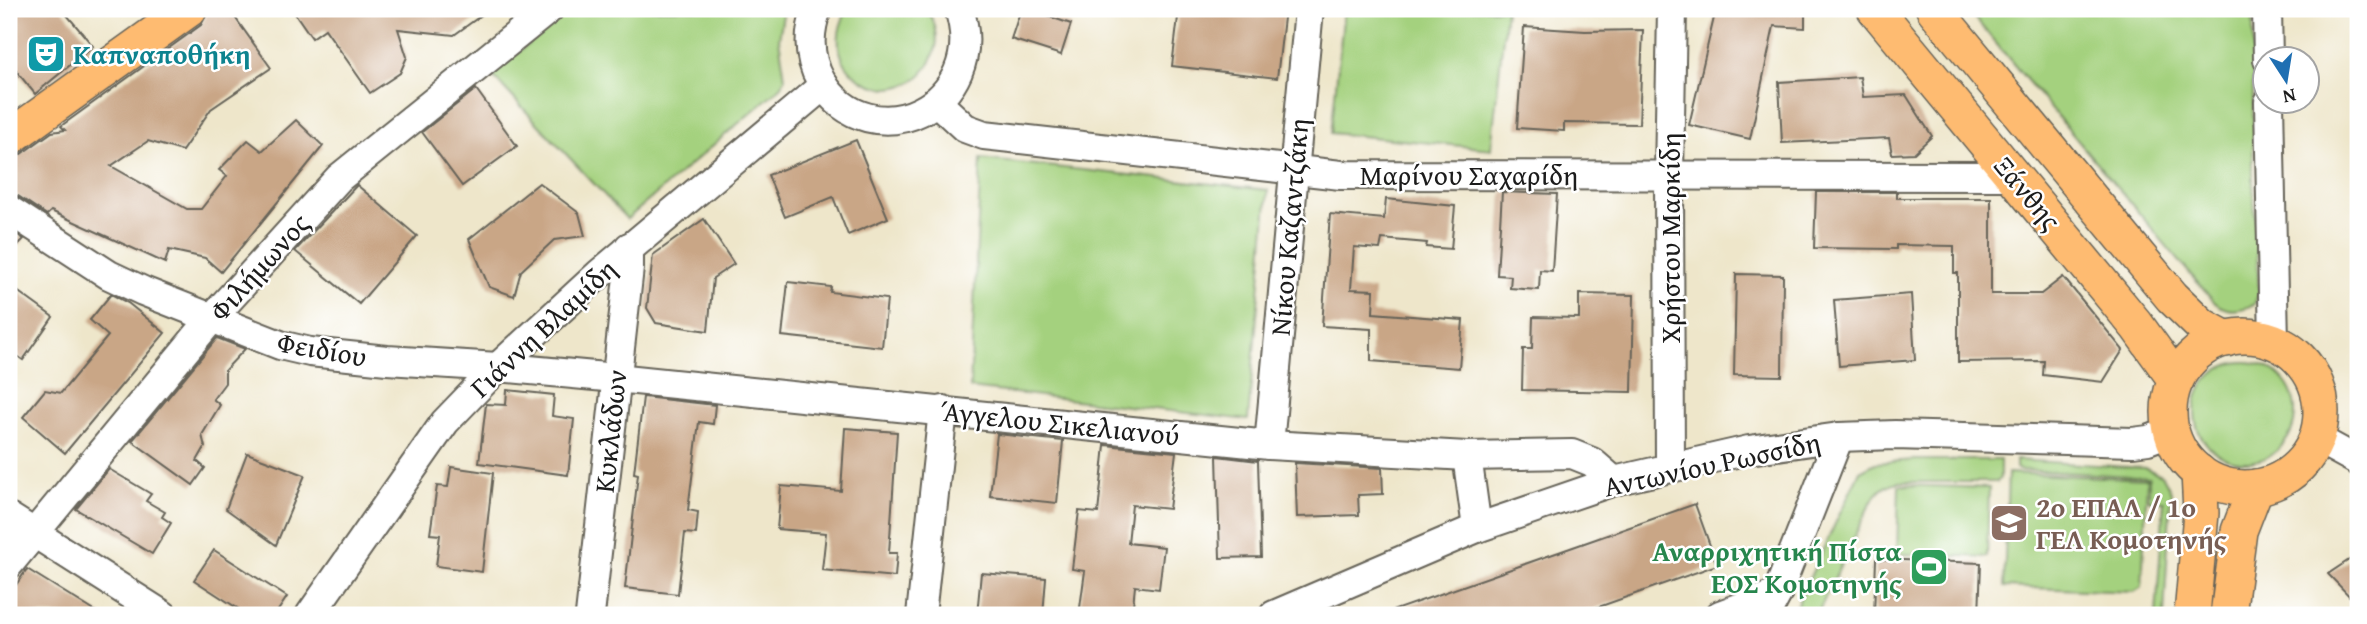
<svg xmlns="http://www.w3.org/2000/svg" width="2367" height="624" font-family="'Gentium Book Plus',serif">
<style>
.green{fill:#a4d17e;stroke:#60764d;stroke-width:2}
.building{fill:#c9a686}
.lines{fill:none;stroke-linecap:round;stroke-linejoin:round}
.minor-casing{stroke:#666359;stroke-width:32}
.major-casing{stroke:#666359;stroke-width:38}
.minor{stroke:#fff;stroke-width:28}
.major{stroke:#febb71;stroke-width:35}
.labels{text-anchor:middle;stroke-width:5;stroke-linejoin:round;paint-order:stroke}
.culture-label{font-size:28px;font-weight:bold;fill:#0d838f;stroke:#fff;text-anchor:start}
.street-label{font-size:28px;fill:#1c1c1c;stroke:#fff}
.education-label{font-size:28px;font-weight:bold;fill:#785e54;stroke:#fff;text-anchor:start}
.leisure-label{font-size:28px;font-weight:bold;fill:#27864d;stroke:#fff;text-anchor:end}
</style>
<rect width="100%" height="100%" fill="#fff"/>
<filter id="ink" filterUnits="userSpaceOnUse"><feTurbulence type="fractalNoise" baseFrequency=".0143" numOctaves="2"/><feDisplacementMap in="SourceGraphic" scale="14" xChannelSelector="R" yChannelSelector="G"/><feConvolveMatrix kernelMatrix="1 2 1 2 8 2 1 2 1" color-interpolation-filters="sRGB"/></filter>
<filter id="wash" filterUnits="userSpaceOnUse"><feTurbulence type="fractalNoise" baseFrequency=".00686" numOctaves="4" result="noise"/><feDisplacementMap in="SourceGraphic" scale="28" xChannelSelector="R" yChannelSelector="G"/><feGaussianBlur stdDeviation="1.57" result="paint"/><feColorMatrix in="noise" values="0 0 0 0 0 0 0 0 0 0 0 0 0 0 0 0 0 1.4 0 .05"/><feComposite in="paint" operator="in"/></filter>
<g filter="url(#wash)">
<rect width="100%" height="100%" fill="#eee6ca"/>
<g class="green">
<path d="M571,9h213l-5,30 6,39 -3,8 -155,133 -136,-145z"/>
<path d="M848,9h78c10,13 14,30 8,45 -26,68 -126,23 -86,-45z"/>
<path d="M1344,9h162l-15,140 -160,-16z"/>
<path d="M1967,9h286v173l6,111 -5,12c-17,6 -28,8 -41,-4z"/>
<path d="M981,159l287,31 -20,230 -278,-32z"/>
<circle cx="2245" cy="412" r="50"/>
<path d="M1915,460h85v18l-3,4h-98c-16,3 -22,10 -30,24l-52,109h-25l68,-144 15,-8z"/>
<path d="M2016,460l129,8 17,7 9,17 -7,123h-8l8,-114h-15v-24l-130,-7 -3,-2z"/>
<path d="M2008,473l139,6 -5,108 -8,5 -130,-5z"/>
<path d="M1899,485l90,3 -2,69 -90,-3z"/>
</g>
<g id="blocks">
<g class="building">
<path d="M9,9h53l31,37 -58,48 -26,-32z"/>
<path d="M213,9h16l42,59 -60,41 -29,42 -34,-10 -37,25 76,43h14l26,-33 -8,-6 29,-30 14,11 34,-31 27,26 -102,126 -16,-14 -36,-8 -4,13 -114,-52 -4,4 -29,-19 -9,-2v-36l12,-4 31,-22 13,-2 -4,-4 140,-101 7,-13z"/>
<path d="M292,9h198l-36,26 -56,-6 9,28 -7,16 -30,20 -45,-64 -13,9z"/>
<path d="M1021,9h29l-3,7 24,8 -10,31 -50,-16z"/>
<path d="M1179,9h106l-8,69 -105,-12z"/>
<path d="M1716,9h89v19l-31,-2 -24,113 -61,-14z"/>
<path d="M1524,27l61,4 58,-1 -4,94 -75,-1v8l-47,-3z"/>
<path d="M1860,77l3,20 43,-2 26,41 -18,17 -22,1 -3,-16 -107,5 -3,-61z"/>
<path d="M476,89l41,57 -55,40 -40,-54z"/>
<path d="M856,140l32,78 -40,17 -15,-38 -48,20 -17,-42z"/>
<path d="M539,183l40,30 6,23 -31,4 -33,31 -7,25 -25,-9 -20,-48z"/>
<path d="M357,185l60,51 -58,68 -64,-53z"/>
<path d="M1502,192l55,2 -5,77 -12,-1 -1,20 -29,-2 1,-12 -14,-1z"/>
<path d="M1816,192h81v6h94v96h50l22,-17 60,73 -20,32 -60,-7 1,-14 -86,1v-89h-4v-27l-58,-1v4l-82,-1z"/>
<path d="M1386,199l69,7 -4,43 -25,-2 1,-4 -45,-4 -2,10 -26,-2 -3,42 23,1 -1,23 90,7 -4,48 -88,-7v-32l-49,-3 8,-112 54,5z"/>
<path d="M704,219l30,45 -21,14 -5,53 -52,-8 -9,-15 6,-53z"/>
<path d="M9,230l15,9 -15,15z"/>
<path d="M1736,274l47,1 -1,101 -48,-1z"/>
<path d="M788,282l43,5 -1,5 57,7 -5,48 -100,-11z"/>
<path d="M9,285l44,32 -30,43 -14,-10z"/>
<path d="M111,294l17,9 37,30 -100,120 -42,-36 22,-27 16,3 47,-57 -18,-16z"/>
<path d="M1579,294l55,1 -2,97 -110,-2 1,-41h9l1,-32 46,1z"/>
<path d="M1911,294l4,66 -76,6 -5,-66z"/>
<path d="M217,338l28,11 -20,21v13l-12,16 7,6 -18,30 3,12 -8,14 8,7 -12,17 -61,-44z"/>
<path d="M507,390l47,5 -2,21 22,3 -6,56 -89,-12 7,-59 20,1z"/>
<path d="M643,397l72,8 -2,19 -14,-2 -11,88 10,2 -2,22 -11,-1 -7,61 -53,-6 13,-114 -4,-1z"/>
<path d="M845,428l52,4 -8,121h8l-2,24 -73,-7 4,-37 -49,-4 4,-43 60,5z"/>
<path d="M997,434l66,7 -6,62 -67,-7z"/>
<path d="M1105,445l71,7 -7,57 -37,-4 -4,38 36,4 -5,42 -24,-3 -3,29h-53l6,-44 -13,-2 7,-58 19,2z"/>
<path d="M247,453l58,22 -29,70 -50,-36z"/>
<path d="M1217,456l41,5 3,96 -41,1z"/>
<path d="M1295,463l87,5 1,26 -25,1 1,20 -62,2z"/>
<path d="M451,467l42,6 -11,99 -46,-6 4,-31 -10,-1 7,-48 11,1z"/>
<path d="M109,469l42,25 -5,7 19,11 -3,5 9,6 -19,31 -76,-45z"/>
<path d="M1695,504l22,61 -141,50h-186l-1,-3z"/>
<path d="M214,550l73,47 -12,18h-27l-54,-35z"/>
<path d="M2358,554v51l-30,-31z"/>
<path d="M1876,559l105,4 -2,52h-105z"/>
<path d="M27,569l74,46h-92v-20z"/>
<path d="M981,573l65,5 -3,37h-66z"/>
</g>
</g>
</g>
<g filter="url(#ink)">
<use href="#blocks" fill-opacity="0" stroke="#666359" stroke-width="2"/>
<g class="lines">
<g class="minor-casing">
<g id="minor">
<path d="M817,9c-9,24 -9,49 4,72 49,81 170,24 138,-72"/>
<path d="M2267,9l1,51"/>
<path d="M937,102l28,26 19,7 357,40 674,1"/>
<path d="M2269,102l5,240"/>
<path d="M9,210l100,65 34,16 137,54 30,7 77,8 111,7 118,11 653,67 198,11 105,-2 20,8 22,19"/>
<path d="M2316,438l42,23"/>
<path d="M1269,445l40,-436"/>
<path d="M1467,456l10,72"/>
<path d="M1670,467l-1,-292 3,-166"/>
<path d="M9,517l154,98"/>
<path d="M9,564l203,-246 127,-140 210,-169"/>
<path d="M310,615l135,-193 53,-55 101,-93 225,-189"/>
<path d="M590,615l39,-347v-21"/>
<path d="M921,615l22,-205"/>
<path d="M1274,615l203,-87 137,-47 135,-31 90,-13 56,-2 238,7 15,-2 24,-9"/>
<path d="M1720,615l57,-21"/>
<path d="M1766,615l11,-21 62,-157"/>
</g>
</g>
<g class="major-casing">
<g id="major">
<path d="M1875,9l262,317 39,54"/>
<path d="M1934,9l238,288 30,29 24,13"/>
<path d="M9,138l180,-129"/>
<circle cx="2245" cy="412" r="76"/>
<path d="M2192,615l9,-102 -2,-41"/>
<path d="M2228,615l11,-84 17,-44"/>
</g>
</g>
<use href="#minor" class="minor"/>
<use href="#major" class="major"/>
</g>
</g>
<defs>
<g id="theatre-square" transform="scale(2.0125)"><rect x="-9" y="-9" width="18" height="18" rx="4" fill="#0f9aa8" stroke="#fff"/><path d="M-5-5.5Q0-4 5-5.5V0Q5 5 0 6Q-5 5-5 0ZM-3.3-2.5H-1v1.5H-3.3ZM1-2.5H3.3v1.5H1ZM-2.8 1Q0 5.5 2.8 1Z" fill="#fff"/></g>
<g id="university-square" transform="scale(2.0125)"><rect x="-9" y="-9" width="18" height="18" rx="4" fill="#8d6e63" stroke="#fff"/><path d="M0-5L7-2L0 1L-7-2ZM-4 1L0 2.5L4 1V4Q0 6-4 4Z" fill="#fff"/></g>
<g id="stadium-square" transform="scale(2.0125)"><rect x="-9" y="-9" width="18" height="18" rx="4" fill="#2e9e5b" stroke="#fff"/><path d="M0-5a6.5 5 0 1 0 0 10a6.5 5 0 1 0 0-10ZM-3.5-1.8h7v3.6h-7Z" fill="#fff"/></g>
</defs>
<g fill-rule="evenodd">
<use href="#theatre-square" x="46" y="54"/>
<use href="#university-square" x="2009" y="523"/>
<use href="#stadium-square" x="1929" y="567"/>
</g>
<g class="labels">
<g class="culture-label">
<text x="73" y="64">Καπναποθήκη</text>
</g>
<g class="street-label">
<text x="1469" y="185">Μαρίνου Σαχαρίδη</text>
<text transform="translate(2028 193) rotate(50)" y="10">Ξάνθης</text>
<text transform="translate(1289 227) rotate(-85)" y="10">Νίκου Καζαντζάκη</text>
<text transform="translate(1670 238) rotate(-90)" y="10">Χρήστου Μαρκίδη</text>
<text transform="translate(259 267) rotate(-48)" y="10">Φιλήμωνος</text>
<text transform="translate(543 328) rotate(-43)" y="10">Γιάννη Βλαμίδη</text>
<text transform="translate(322 349) rotate(10)" y="10">Φειδίου</text>
<text transform="translate(1060 423) rotate(6)" y="10">Άγγελου Σικελιανού</text>
<text transform="translate(610 431) rotate(-84)" y="10">Κυκλάδων</text>
<text transform="translate(1712 464) rotate(-12)" y="10">Αντωνίου Ρωσσίδη</text>
</g>
<g class="education-label">
<text x="2036" y="517">2ο ΕΠΑΛ / 1ο<tspan x="2036" dy="32">ΓΕΛ Κομοτηνής</tspan></text>
</g>
<g class="leisure-label">
<text x="1902" y="561">Αναρριχητική Πίστα<tspan x="1902" dy="32">ΕΟΣ Κομοτηνής</tspan></text>
</g>
</g>
<rect width="2367" height="624" fill="none" stroke="#fff" stroke-width="35"/>
<g transform="translate(2286 80) rotate(168)"><circle r="33" fill="#ffffff" stroke="#a4a4a4" stroke-width="2"/>
<path d="M0-5L12 26L0 18L-12 26Z" fill="#1f6fb2"/>
<text y="-10" font-size="19" font-weight="bold" text-anchor="middle" fill="#1c1c1c">N</text>
</g>
</svg>
